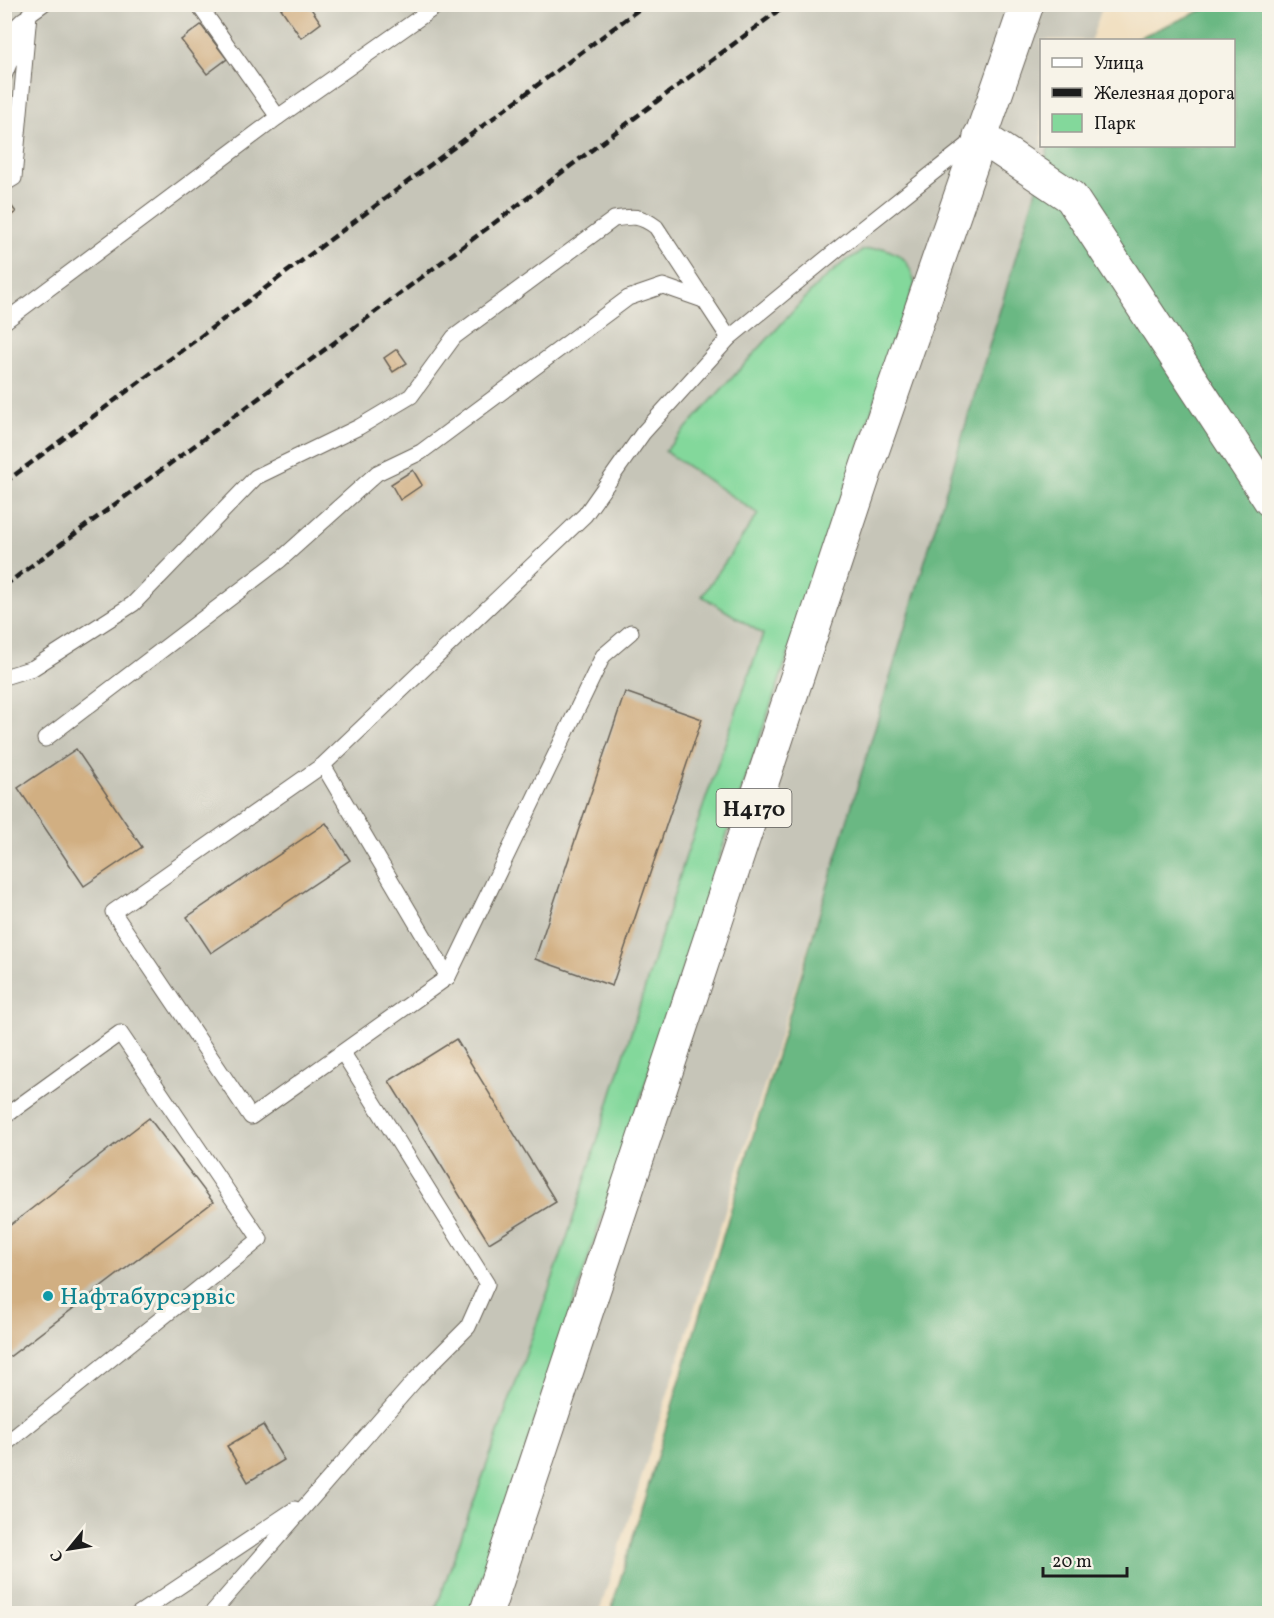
<svg xmlns="http://www.w3.org/2000/svg" width="1274" height="1618" font-family="Vollkorn,serif">
<style>
.industrial{fill:#c6c5b8}
.green{fill:#83d89b;stroke:#507a5c;stroke-width:1.5}
.forest{fill:#6ab883;stroke:#436a50;stroke-width:1.5}
.building{fill:#d1af82}
.lines{fill:none;stroke-linecap:round;stroke-linejoin:round}
.service-casing{stroke:#676156;stroke-width:17}
.tertiary-casing{stroke:#676156;stroke-width:35}
.primary-casing{stroke:#676156;stroke-width:35}
.service{stroke:#fff;stroke-width:15}
.tertiary{stroke:#fff;stroke-width:33}
.primary{stroke:#fff;stroke-width:33}
.rail{stroke:#1c1c1c;stroke-width:4.5;stroke-dasharray:9 4.5;stroke-linecap:butt}
.culture-dot{fill:#0f9aa8;stroke:#f7f3e8;stroke-width:2}
.labels{text-anchor:middle;stroke-width:6;stroke-linejoin:round;paint-order:stroke}
.shield{fill:#f7f3e8;stroke:#5e5c59;stroke-width:1.5}
.shield-label{font-size:22px;font-weight:bold;fill:#1c1c1c}
.culture-label{font-size:24px;fill:#0d838f;stroke:#f7f3e8;text-anchor:start}
</style>
<rect width="100%" height="100%" fill="#f7f3e8"/>
<filter id="ink" filterUnits="userSpaceOnUse"><feTurbulence type="fractalNoise" baseFrequency=".0167" numOctaves="2"/><feDisplacementMap in="SourceGraphic" scale="12" xChannelSelector="R" yChannelSelector="G"/><feConvolveMatrix kernelMatrix="1 2 1 2 8 2 1 2 1" color-interpolation-filters="sRGB"/></filter>
<filter id="wash" filterUnits="userSpaceOnUse"><feTurbulence type="fractalNoise" baseFrequency=".008" numOctaves="4" result="noise"/><feDisplacementMap in="SourceGraphic" scale="24" xChannelSelector="R" yChannelSelector="G"/><feGaussianBlur stdDeviation="1.35" result="paint"/><feColorMatrix in="noise" values="0 0 0 0 0 0 0 0 0 0 0 0 0 0 0 0 0 1.4 0 .05"/><feComposite in="paint" operator="in"/></filter>
<g filter="url(#wash)">
<rect width="100%" height="100%" fill="#f1e0c2"/>
<path class="industrial" d="M5,5h1098l-12,35h-49v106h17l-460,1467 -594,1z"/>
<path class="green" d="M883,248c22,8 26,13 32,36l-184,538 -204,624 -57,167 -36,1 133,-376 119,-382 77,-222 -61,-38 56,-82 -93,-63 152,-166 27,-23 20,-12z"/>
<path class="forest" d="M1214,5h55v1608l-659,1 439,-1468h185v-106h-101z"/>
<g id="blocks">
<g class="building">
<path d="M278,4h30l13,19 -20,15z"/>
<path d="M201,25l26,34 -20,15 -26,-34z"/>
<path d="M4,196l12,16 -12,8z"/>
<path d="M397,349l10,14 -14,9 -9,-14z"/>
<path d="M413,470l9,15 -22,15 -9,-16z"/>
<path d="M625,692l77,27 -90,267 -77,-27z"/>
<path d="M76,749l66,98 -58,39 -66,-98z"/>
<path d="M326,823l24,37 -139,93 -24,-36z"/>
<path d="M456,1039l100,163 -67,41 -100,-162z"/>
<path d="M149,1118l64,84 -209,159v-131z"/>
<path d="M263,1425l21,35 -36,22 -21,-36z"/>
</g>
</g>
</g>
<g filter="url(#ink)">
<use href="#blocks" fill-opacity="0" stroke="#676156" stroke-width="1.5"/>
<g class="lines">
<g class="service-casing">
<g id="service">
<path d="M4,38l20,-19"/>
<path d="M4,76l18,-44"/>
<path d="M278,117l161,-113"/>
<path d="M4,184l10,-6 15,-164 14,-10"/>
<path d="M4,322l274,-205 -80,-113"/>
<path d="M4,677l29,-9 100,-64 123,-127 103,-50 52,-31 43,-59 160,-118c19,-3 26,-4 42,8l73,111 132,-108 112,-89"/>
<path d="M45,739l235,-179 97,-87 44,-21 207,-154 35,-12 40,14"/>
<path d="M323,765l125,212 -197,140 -138,-205 210,-147 262,-250 58,-82 86,-95"/>
<path d="M448,977l155,-321 28,-24"/>
<path d="M4,1117l116,-84 140,206 -256,206"/>
<path d="M138,1614l157,-105"/>
<path d="M211,1614l205,-235 52,-52 19,-43 -144,-231"/>
</g>
</g>
<g class="tertiary-casing">
<path id="tertiary" d="M980,136l91,61 199,303"/>
</g>
<g class="primary-casing">
<path id="primary" d="M486,1614l381,-1148 160,-462"/>
</g>
<use href="#service" class="service"/>
<use href="#tertiary" class="tertiary"/>
<use href="#primary" class="primary"/>
<g class="rail">
<path d="M4,483l642,-479"/>
<path d="M4,586l331,-244 452,-338"/>
</g>
</g>
</g>
<circle class="culture-dot" cx="48" cy="1296" r="6"/>
<g class="labels">
<rect class="shield" x="716.5" y="789" width="75" height="38" rx="4.5"/>
<g class="shield-label">
<text x="754" y="816">Н4170</text>
</g>
<g class="culture-label">
<text x="60" y="1304">Нафтабурсэрвіс</text>
</g>
</g>
<rect width="1274" height="1618" fill="none" stroke="#f7f3e8" stroke-width="24"/>
<rect x="1040" y="39" width="195" height="108" fill="#f7f3e8" stroke="#9f9d96" stroke-width="1.5"/>
<rect x="1052" y="58" width="30" height="9" fill="#ffffff" stroke="#9f9d96" stroke-width="1.5"/>
<text x="1094" y="69" font-size="18" fill="#1c1c1c">Улица</text>
<rect x="1052" y="88" width="30" height="9" fill="#1c1c1c" stroke="#9f9d96" stroke-width="1.5"/>
<text x="1094" y="99" font-size="18" fill="#1c1c1c">Железная дорога</text>
<rect x="1052" y="114" width="30" height="18" fill="#83d89b" stroke="#9f9d96" stroke-width="1.5"/>
<text x="1094" y="129" font-size="18" fill="#1c1c1c">Парк</text>
<g transform="translate(69 1549) rotate(240)" stroke="#f7f3e8" stroke-width="4.5" paint-order="stroke">
<path d="M0-4.5L10 22L0 15L-10 22Z" fill="#1c1c1c"/>
<text y="-9" font-size="16" font-weight="bold" text-anchor="middle" fill="#1c1c1c">С</text>
</g>
<path d="M1043 1567v9h84v-9" fill="none" stroke="#1c1c1c" stroke-width="3"/>
<text x="1052" y="1567" font-size="18" fill="#1c1c1c" stroke="#f7f3e8" stroke-width="4.5" paint-order="stroke">20 m</text>
</svg>
